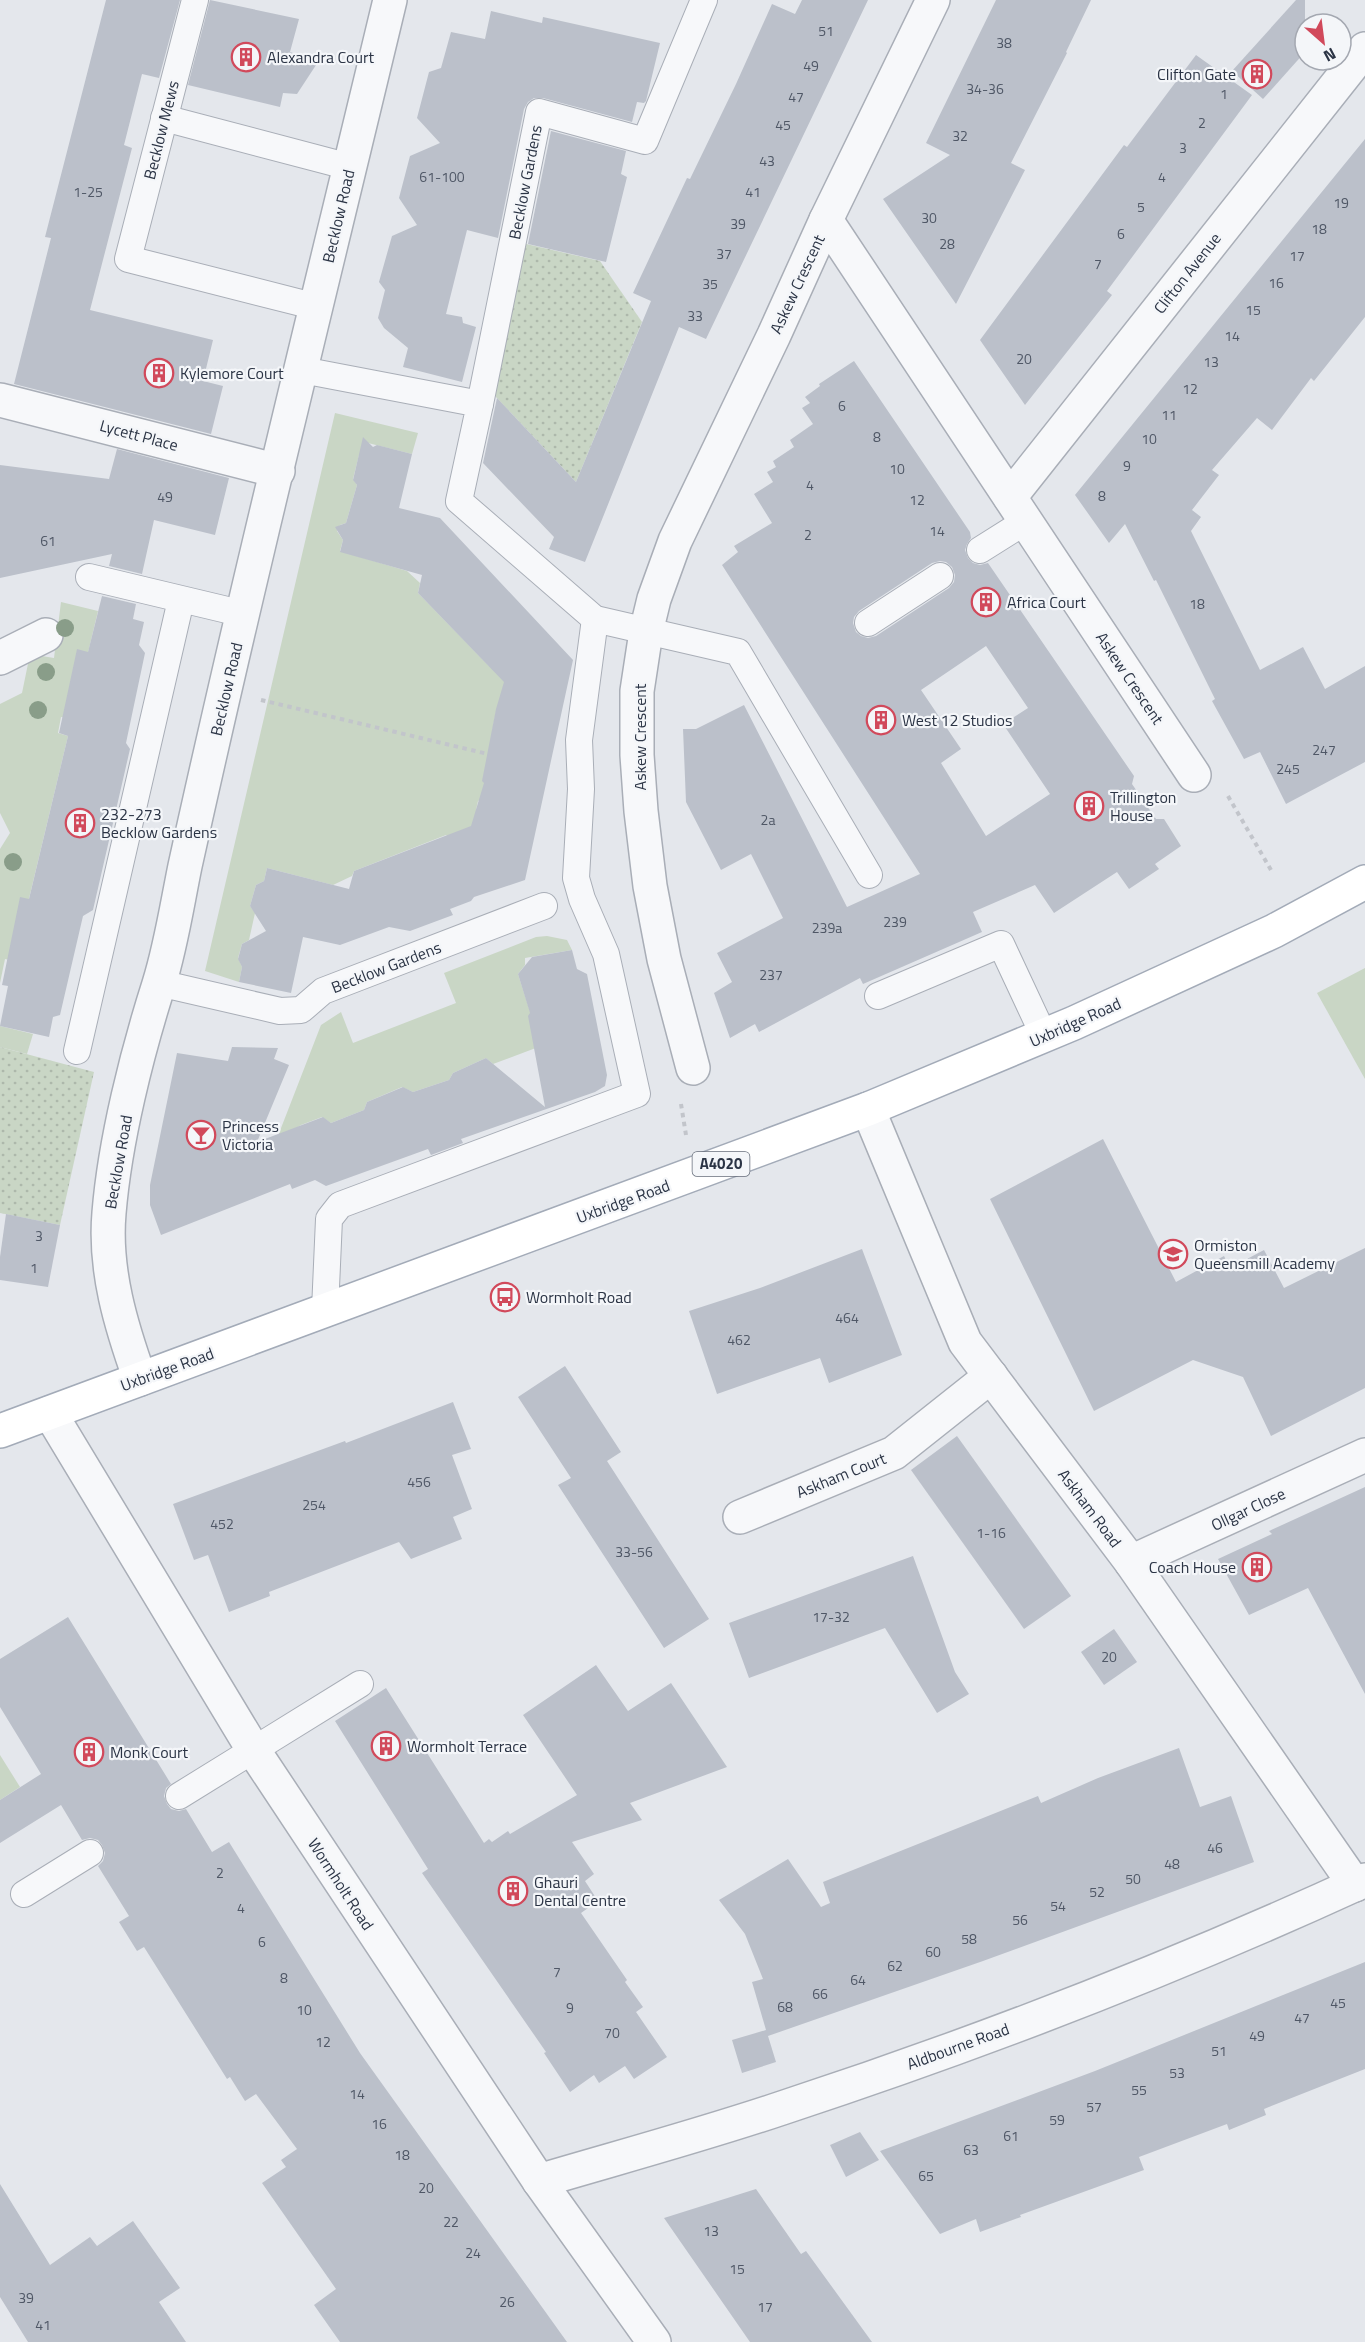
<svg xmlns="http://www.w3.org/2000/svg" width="1365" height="2342" font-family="'Titillium Web',sans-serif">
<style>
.green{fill:#c9d6c5}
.park{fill:url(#park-dots)}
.building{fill:#bbc0ca;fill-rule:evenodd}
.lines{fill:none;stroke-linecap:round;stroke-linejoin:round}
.lane-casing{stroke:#a9aeb7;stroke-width:28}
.street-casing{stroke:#a9aeb7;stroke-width:36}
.primary-casing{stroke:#a3abb8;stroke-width:36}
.path{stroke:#c2c5cb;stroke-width:4;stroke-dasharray:4.5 4.5;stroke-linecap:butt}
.lane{stroke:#f7f8fa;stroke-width:26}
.street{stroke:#f7f8fa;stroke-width:33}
.primary{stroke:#fff;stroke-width:33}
.tree{fill:#899d89}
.labels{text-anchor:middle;stroke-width:4.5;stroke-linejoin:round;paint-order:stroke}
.number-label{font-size:14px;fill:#4f5766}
.shield{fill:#f4f6f9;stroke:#676e7b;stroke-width:1.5}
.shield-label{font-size:15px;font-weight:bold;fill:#2b3445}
.poi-label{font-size:16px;fill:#2b3445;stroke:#f4f6f9;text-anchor:start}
.street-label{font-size:16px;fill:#2b3445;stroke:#f4f6f9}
</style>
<defs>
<pattern id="park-dots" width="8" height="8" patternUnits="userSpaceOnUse" patternTransform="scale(1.5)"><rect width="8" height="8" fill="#c9d6c5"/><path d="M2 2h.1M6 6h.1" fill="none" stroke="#adb8ab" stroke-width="1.8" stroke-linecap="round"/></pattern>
</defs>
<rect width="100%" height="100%" fill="#e4e7ec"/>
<g class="green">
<path d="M335,413l83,20 -6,21 -44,-11 -2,8 -7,4 -6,24 4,6 -11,38 -6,2 -3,6 6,9 -3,11 67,20 13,12 -2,10 71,73 7,-2 13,14 -3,11c-14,10 -18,88 -22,109l-6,3 -2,9 4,6 -4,15 -23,9 -7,-5 -92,36 -2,5 -19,9 -66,-17 -3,13 -8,4 -6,21 5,7 -6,27 -7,4 -4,14 4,9 -3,15 -34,-11z"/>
<path d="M61,602l37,9 -26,108 -11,-2 -3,16 10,3 -54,225 -9,-2 -5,24v-134l10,-16 -10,-20v-109l22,-11 8,-39 24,4z"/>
<path d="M547,936l20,4 5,10 -47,8v7l-7,9 23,72 -48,18 -7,-6 -33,15 -4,7 -36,12 -11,-5 -35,15 -3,8 -33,13 -9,-6 -21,8 -25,16 45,-116 20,-13 12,31 103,-40 -12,-30 92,-36z"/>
<path d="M1365,968v111l-48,-86z"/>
<path d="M0,1026l33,8 -6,20 -27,-7z"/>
<path d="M0,1755l20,32 -20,13z"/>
</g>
<g class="park">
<path d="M522,243l78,18 42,61 -66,160 -81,-86z"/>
<path d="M0,1047l94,25 -34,153 -60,-12z"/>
</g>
<g class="building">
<path d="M106,0h74l-21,78 -17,-4 -18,71 8,3 -42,162 123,30 -10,41 20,5 -12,48 -197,-50 37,-146 -6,-1z"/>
<path d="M210,0l89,19 -9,33 28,10 -21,32 -14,-1 -3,14 -92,-22z"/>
<path d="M802,0h66l-162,339 -27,-12 -94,235 -36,-13 5,-12 -71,-74 14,-65 79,84 75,-181 -18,-8 54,-115 3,1 46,-95 36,-80 23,10z"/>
<path d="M996,0h95l-25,52 1,1 -56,110 14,7 -69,134 -73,-105 67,-44 -24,-12z"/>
<path d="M1296,0h9v52l-42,47 -31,-28z"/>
<path d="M491,11l51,12 1,-6 117,26 -14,58 -2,2 -7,-1 -5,20 -89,-24h-9l-6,4 -4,7 -26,129 -31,-8 -21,84 16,3 1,6 13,4 -14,55 -59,-15 5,-19 -24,-20 -6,-10 7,-28 -6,-8 13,-46 25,-11 -18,-27 11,-42 30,-13 -23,-25 12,-46 12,-4 10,-36 34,7z"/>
<path d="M1196,55l56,40 -145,196 5,4 -87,110 -45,-65 144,-195 3,2z"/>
<path d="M551,131l75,20 -5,23 6,3 -21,85 -78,-18z"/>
<path d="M1365,139v178l-51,64 -3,-3 -39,52 -15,-12 -45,52 7,5 -27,35 9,7 -10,14 69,139 43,-23 22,42 40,-23v96l-79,42 -26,-52 -16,7 -32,-58 3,-2 -59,-119 -2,1 -29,-57 -16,19 -34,-48z"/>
<path d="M854,361l116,171 1,6 -4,6 -2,6 3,8 5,5 7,2 8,-2 146,213 -2,8 24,35h8l17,27 -26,18 4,5 -30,20 -12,-17 -63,41 -19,-28 -62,27 9,20 -119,52 -3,-6 -101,54 -4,-8 -25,14 -16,-45 18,-11 -15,-29 66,-35 -32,-64 -30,16 -35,-68 -3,-73h13l48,-24 103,202 73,-33 -198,-309 16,-13 -4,-6 38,-23 -18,-29 19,-12 -6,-10 9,-5 -3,-6 21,-14 -4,-7 23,-16 -11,-16 8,-5 -5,-6 15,-11 -1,-2zM940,561l6,1 6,5 3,8 -1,7 -5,6 -73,48 -8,2 -7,-2 -5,-4 -3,-9 1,-6 5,-6 73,-48zM986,646l42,62 -25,16 47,70 -64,42 -45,-73 20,-14 -40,-59z"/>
<path d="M363,437l10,10 4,-2 35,9 -13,54 41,10 133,142 -48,220 -51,17 -3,4 -21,8 3,6 -43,16 -21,-4 -49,18 -37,-8 -12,56 -52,-11 3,-15 -4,-8 4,-15 24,-13 -16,-25 6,-21 8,-4 3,-13 82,21 5,-18 117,-45 13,-43 -2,-2 14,-72 8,-27 -86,-89 4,-18 -82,-23 3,-12 -8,-13 11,-4 11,-38 -4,-5z"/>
<path d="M117,449l112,29 -14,57 -61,-15 -12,54 -33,-8 3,-12 -112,24v-113l109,14z"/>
<path d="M102,596l34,8 -3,15 11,3 -5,23 6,8 -19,90 4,6 -37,161 -10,6 -23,99 -7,2 -4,20 -49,-11 8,-40 -6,-1 18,-88 9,2 39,-163 -9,-3 18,-84 11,3z"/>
<path d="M572,950l5,19 10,5 20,101 -2,11 -10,6 -134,47 2,4 -32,12 -3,-6 -102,37 -11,-6 -23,9 -2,-5 -129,51 -11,-30v-20l27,-132 51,8 4,-14 46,1 -4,11 15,6 -32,77 66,-25 8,6 33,-13 3,-8 36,-15 10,5 36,-12 4,-7 33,-15 59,49 -17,-91 2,-3 -12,-39 14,-17z"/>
<path d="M1103,1139l73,143 48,-26 6,12 34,-18 20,38 81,-40v140l-94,48 -28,-59 -50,-17 -99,51 -104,-212z"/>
<path d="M6,1214l54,11 -12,62 -48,-7v-23z"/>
<path d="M862,1249l40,106 -73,28 -9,-25 -103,36 -28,-83 71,-23z"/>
<path d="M565,1366l56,86 -14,9 102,158 -45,29 -106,-163 13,-7 -53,-81z"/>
<path d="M453,1402l18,47 -19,6 20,54 -19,8 9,22 -51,20 -12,-17 -130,50 1,4 -41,16 -21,-57 -14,5 -21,-56 172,-63 1,2z"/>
<path d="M957,1436l114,160 -47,33 -113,-159z"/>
<path d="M1365,1487v207l-57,-106 -59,27 -31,-56 54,-25 -3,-3z"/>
<path d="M913,1556l42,116 14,22 -32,19 -52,-85 -136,50 -20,-55z"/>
<path d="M68,1617l103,167 -5,4 -2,8 3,8 4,5 8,2 7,-2 26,43 17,-10 131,211 207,289h-227l-26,-37 22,-16 -74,-106 24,-16 -5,-7 16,-11 -41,-55 -11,7 -15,-24 -3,2 -83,-132 -7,4 -18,-29 10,-6 -31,-50 5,-5 2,-8 -3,-8 -4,-5 -8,-2 -8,2 -21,-35 -61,38v-43l41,-26 -41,-67v-48z"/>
<path d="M1114,1629l23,33 -33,23 -23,-33z"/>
<path d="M596,1665l32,46 43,-28 56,84 -97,36 12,17 -70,22 22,32 -9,7 13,20 -17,12 46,67 -2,2 18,25 -7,5 31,45 -33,22 -9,-13 -26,17 -5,-8 -24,17 -26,-39 2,-1 -124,-179 6,-4 -93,-148 51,-33 98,155 5,-4 3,3 16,-11 2,3 67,-39 -54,-80z"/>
<path d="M1179,1748l21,59 31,-11 23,66 -271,99 -215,75 8,26 -34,11 -10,-33 34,-10 -14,-48 11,-3 -18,-45 -26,-34 69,-41 33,48 9,-4 -7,-21 215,-86 3,7 57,-25z"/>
<path d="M1365,1962v107l-101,40 2,6 -37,15 -2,-6 -88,33 5,13 -124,45 1,2 -41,15 -4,-13 -36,15 -60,-83 215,-80z"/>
<path d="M860,2132l19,28 -33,17 -16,-32z"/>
<path d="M0,2184l50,81 40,-28 7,9 36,-25 47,67 -21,14 27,40h-158l-28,-45z"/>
<path d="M756,2189l45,65 5,-3 66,91h-122l-86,-124z"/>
</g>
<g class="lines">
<g class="lane-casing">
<g id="lane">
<path d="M195,0l-67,259 189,48"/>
<path d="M164,118l186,49"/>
<path d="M302,370l178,34 -21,97 136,118 143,33 131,223"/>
<path d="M480,404l59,-292 106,29 59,-141"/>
<path d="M980,550l46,-29"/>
<path d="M89,577l155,37"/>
<path d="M868,623l72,-47"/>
<path d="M159,983l121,28 21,-1 22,-19 221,-85"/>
<path d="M878,996l123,-52 43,92"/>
<path d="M77,1051l104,-451"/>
<path d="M325,1310l4,-91 11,-14 297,-111 -31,-140 -24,-55 -6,-21 5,-89 -2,-49 16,-121"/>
<path d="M179,1796l181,-112"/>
<path d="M24,1894l66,-41"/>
</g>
</g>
<g class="street-casing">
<g id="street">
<path d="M826,220l368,555"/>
<path d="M0,400l278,71"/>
<path d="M1010,497l355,-448"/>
<path d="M0,658l46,-23"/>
<path d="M693,1068l-29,-109 -14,-73 -9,-75 -4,-56v-64l9,-59 8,-33 21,-58 99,-206 52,-115 107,-220"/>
<path d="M868,1109l97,233 166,220 224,323"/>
<path d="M140,1379c-19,-53 -36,-109 -31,-166 6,-73 28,-160 50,-229 12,-38 18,-79 26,-118 64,-290 136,-578 205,-866"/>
<path d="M50,1413l204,338 285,430 115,161"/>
<path d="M740,1517l154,-64 97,-77"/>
<path d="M1131,1562l234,-107"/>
<path d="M539,2181c81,-24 163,-46 243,-73 198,-65 394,-141 583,-228"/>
</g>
</g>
<g class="primary-casing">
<path id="primary" d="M0,1431l868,-322 206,-86 200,-92 91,-49"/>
</g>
<g class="path">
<path d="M261,700l227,54"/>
<path d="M1228,796l43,74"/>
<path d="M681,1104l5,31"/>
</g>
<use href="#lane" class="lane"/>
<use href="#street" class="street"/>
<use href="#primary" class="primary"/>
</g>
<g class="tree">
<circle cx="65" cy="628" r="9"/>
<circle cx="46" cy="672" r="9"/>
<circle cx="38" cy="710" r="9"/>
<circle cx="13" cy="862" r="9"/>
</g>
<defs>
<g id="building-ring" transform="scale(1.5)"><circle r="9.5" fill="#f4f6f9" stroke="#d1495b" stroke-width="1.5"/><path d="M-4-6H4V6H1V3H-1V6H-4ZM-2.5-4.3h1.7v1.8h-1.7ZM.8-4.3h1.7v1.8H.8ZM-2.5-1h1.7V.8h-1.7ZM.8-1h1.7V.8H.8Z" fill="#d1495b"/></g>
<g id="bar-ring" transform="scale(1.5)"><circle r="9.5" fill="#f4f6f9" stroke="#d1495b" stroke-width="1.5"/><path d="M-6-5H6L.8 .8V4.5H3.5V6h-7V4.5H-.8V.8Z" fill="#d1495b"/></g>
<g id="school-ring" transform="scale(1.5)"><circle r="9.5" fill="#f4f6f9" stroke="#d1495b" stroke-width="1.5"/><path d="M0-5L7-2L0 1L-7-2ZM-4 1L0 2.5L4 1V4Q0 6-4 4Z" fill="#d1495b"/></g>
<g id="bus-ring" transform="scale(1.5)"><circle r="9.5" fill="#f4f6f9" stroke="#d1495b" stroke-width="1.5"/><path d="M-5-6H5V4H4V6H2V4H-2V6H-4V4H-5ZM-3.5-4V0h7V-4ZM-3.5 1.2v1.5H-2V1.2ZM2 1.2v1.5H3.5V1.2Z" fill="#d1495b"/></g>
</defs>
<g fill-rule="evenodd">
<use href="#building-ring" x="246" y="57"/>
<use href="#building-ring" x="1257" y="74"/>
<use href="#building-ring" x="159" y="373"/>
<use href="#building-ring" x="986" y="602"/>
<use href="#building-ring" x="881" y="720"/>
<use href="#building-ring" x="1089" y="806"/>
<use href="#building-ring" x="80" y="823"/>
<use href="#bar-ring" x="201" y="1135"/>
<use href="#school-ring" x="1173" y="1254"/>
<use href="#bus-ring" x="505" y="1297"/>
<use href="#building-ring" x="1257" y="1567"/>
<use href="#building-ring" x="386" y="1746"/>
<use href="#building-ring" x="89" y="1752"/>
<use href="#building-ring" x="513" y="1891"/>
</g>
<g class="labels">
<g class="number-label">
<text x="826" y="36">51</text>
<text x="1004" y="48">38</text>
<text x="811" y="71">49</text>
<text x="985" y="94">34-36</text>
<text x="1224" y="99">1</text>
<text x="796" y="102">47</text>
<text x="1202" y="128">2</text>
<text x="783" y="130">45</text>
<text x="960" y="141">32</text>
<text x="1183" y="153">3</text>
<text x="767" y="166">43</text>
<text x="442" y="182">61-100</text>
<text x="1162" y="182">4</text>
<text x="88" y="197">1-25</text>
<text x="753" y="197">41</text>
<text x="1341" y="208">19</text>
<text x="1141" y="212">5</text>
<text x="929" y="223">30</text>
<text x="738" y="229">39</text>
<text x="1319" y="234">18</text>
<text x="1121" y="239">6</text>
<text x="947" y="249">28</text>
<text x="724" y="259">37</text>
<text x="1297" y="261">17</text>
<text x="1098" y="269">7</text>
<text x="1276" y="288">16</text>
<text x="710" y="289">35</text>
<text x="1253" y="315">15</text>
<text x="695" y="321">33</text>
<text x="1232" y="341">14</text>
<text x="1024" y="364">20</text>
<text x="1211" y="367">13</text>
<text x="1190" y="394">12</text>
<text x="842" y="411">6</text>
<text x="1169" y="420">11</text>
<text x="877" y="442">8</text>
<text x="1149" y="444">10</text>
<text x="1127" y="471">9</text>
<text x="897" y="474">10</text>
<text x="810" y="490">4</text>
<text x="1102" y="501">8</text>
<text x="165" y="502">49</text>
<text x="917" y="505">12</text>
<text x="937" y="536">14</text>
<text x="808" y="540">2</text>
<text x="48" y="546">61</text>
<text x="1197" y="609">18</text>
<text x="1324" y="755">247</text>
<text x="1288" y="774">245</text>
<text x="768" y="825">2a</text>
<text x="895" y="927">239</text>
<text x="827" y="933">239a</text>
<text x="771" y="980">237</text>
<text x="39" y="1241">3</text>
<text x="34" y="1273">1</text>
<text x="847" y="1323">464</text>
<text x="739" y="1345">462</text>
<text x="419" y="1487">456</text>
<text x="314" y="1510">254</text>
<text x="222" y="1529">452</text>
<text x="991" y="1538">1-16</text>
<text x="634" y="1557">33-56</text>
<text x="831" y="1622">17-32</text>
<text x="1109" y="1662">20</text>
<text x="1215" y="1853">46</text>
<text x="1172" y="1869">48</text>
<text x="220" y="1878">2</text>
<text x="1133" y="1884">50</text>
<text x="1097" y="1897">52</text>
<text x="1058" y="1911">54</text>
<text x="241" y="1913">4</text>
<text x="1020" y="1925">56</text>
<text x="969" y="1944">58</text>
<text x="262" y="1947">6</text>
<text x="933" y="1957">60</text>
<text x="895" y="1971">62</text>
<text x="557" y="1977">7</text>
<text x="284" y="1983">8</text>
<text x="858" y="1985">64</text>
<text x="820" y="1999">66</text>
<text x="1338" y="2008">45</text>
<text x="785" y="2012">68</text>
<text x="570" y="2013">9</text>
<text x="304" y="2015">10</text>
<text x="1302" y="2023">47</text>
<text x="612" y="2038">70</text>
<text x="1257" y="2041">49</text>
<text x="323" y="2047">12</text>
<text x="1219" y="2056">51</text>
<text x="1177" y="2078">53</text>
<text x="1139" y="2095">55</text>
<text x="357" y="2099">14</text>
<text x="1094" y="2112">57</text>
<text x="1057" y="2125">59</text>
<text x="379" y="2129">16</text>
<text x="1011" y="2141">61</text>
<text x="971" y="2155">63</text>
<text x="402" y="2160">18</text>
<text x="926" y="2181">65</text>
<text x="426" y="2193">20</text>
<text x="451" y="2227">22</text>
<text x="711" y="2236">13</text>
<text x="473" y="2258">24</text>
<text x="737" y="2274">15</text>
<text x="26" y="2303">39</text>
<text x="507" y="2307">26</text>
<text x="765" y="2312">17</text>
<text x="43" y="2330">41</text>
</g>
<rect class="shield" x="692.5" y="1152" width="57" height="24" rx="4.5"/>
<g class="shield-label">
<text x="721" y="1169">A4020</text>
</g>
<g class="poi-label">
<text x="267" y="63">Alexandra Court</text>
<text x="1236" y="80" text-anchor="end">Clifton Gate</text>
<text x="180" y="379">Kylemore Court</text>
<text x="1007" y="608">Africa Court</text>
<text x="902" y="726">West 12 Studios</text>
<text x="1110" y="803">Trillington<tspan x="1110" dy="18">House</tspan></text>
<text x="101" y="820">232-273<tspan x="101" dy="18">Becklow Gardens</tspan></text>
<text x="222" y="1132">Princess<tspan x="222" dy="18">Victoria</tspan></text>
<text x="1194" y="1251">Ormiston<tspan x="1194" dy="18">Queensmill Academy</tspan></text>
<text x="526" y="1303">Wormholt Road</text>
<text x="1236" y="1573" text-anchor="end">Coach House</text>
<text x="407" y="1752">Wormholt Terrace</text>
<text x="110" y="1758">Monk Court</text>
<text x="534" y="1888">Ghauri<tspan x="534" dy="18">Dental Centre</tspan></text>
</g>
<g class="street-label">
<text transform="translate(161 130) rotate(-76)" y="6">Becklow Mews</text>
<text transform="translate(525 182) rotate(-79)" y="6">Becklow Gardens</text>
<text transform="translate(338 216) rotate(-77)" y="6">Becklow Road</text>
<text transform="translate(1187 273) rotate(-52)" y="6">Clifton Avenue</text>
<text transform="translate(797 284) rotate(-65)" y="6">Askew Crescent</text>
<text transform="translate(139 435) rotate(15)" y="6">Lycett Place</text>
<text transform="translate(1130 678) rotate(56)" y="6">Askew Crescent</text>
<text transform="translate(226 689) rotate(-77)" y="6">Becklow Road</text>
<text transform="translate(640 737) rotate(-90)" y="6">Askew Crescent</text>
<text transform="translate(386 967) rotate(-21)" y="6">Becklow Gardens</text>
<text transform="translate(1075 1022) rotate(-24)" y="6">Uxbridge Road</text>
<text transform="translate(118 1162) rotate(-80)" y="6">Becklow Road</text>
<text transform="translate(623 1201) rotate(-20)" y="6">Uxbridge Road</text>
<text transform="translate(167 1369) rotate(-20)" y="6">Uxbridge Road</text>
<text transform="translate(841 1475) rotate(-22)" y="6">Askham Court</text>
<text transform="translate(1090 1508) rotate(53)" y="6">Askham Road</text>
<text transform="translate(1248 1509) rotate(-25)" y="6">Ollgar Close</text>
<text transform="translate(341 1884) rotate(57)" y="6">Wormholt Road</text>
<text transform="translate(958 2046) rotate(-20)" y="6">Aldbourne Road</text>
</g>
</g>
<g transform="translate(1323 42) rotate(152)"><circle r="28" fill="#f4f6f9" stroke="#a4a8b1" stroke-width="1.5"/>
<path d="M0-4.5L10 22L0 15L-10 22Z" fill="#d1495b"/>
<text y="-9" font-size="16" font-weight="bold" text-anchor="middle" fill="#2b3445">N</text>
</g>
</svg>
